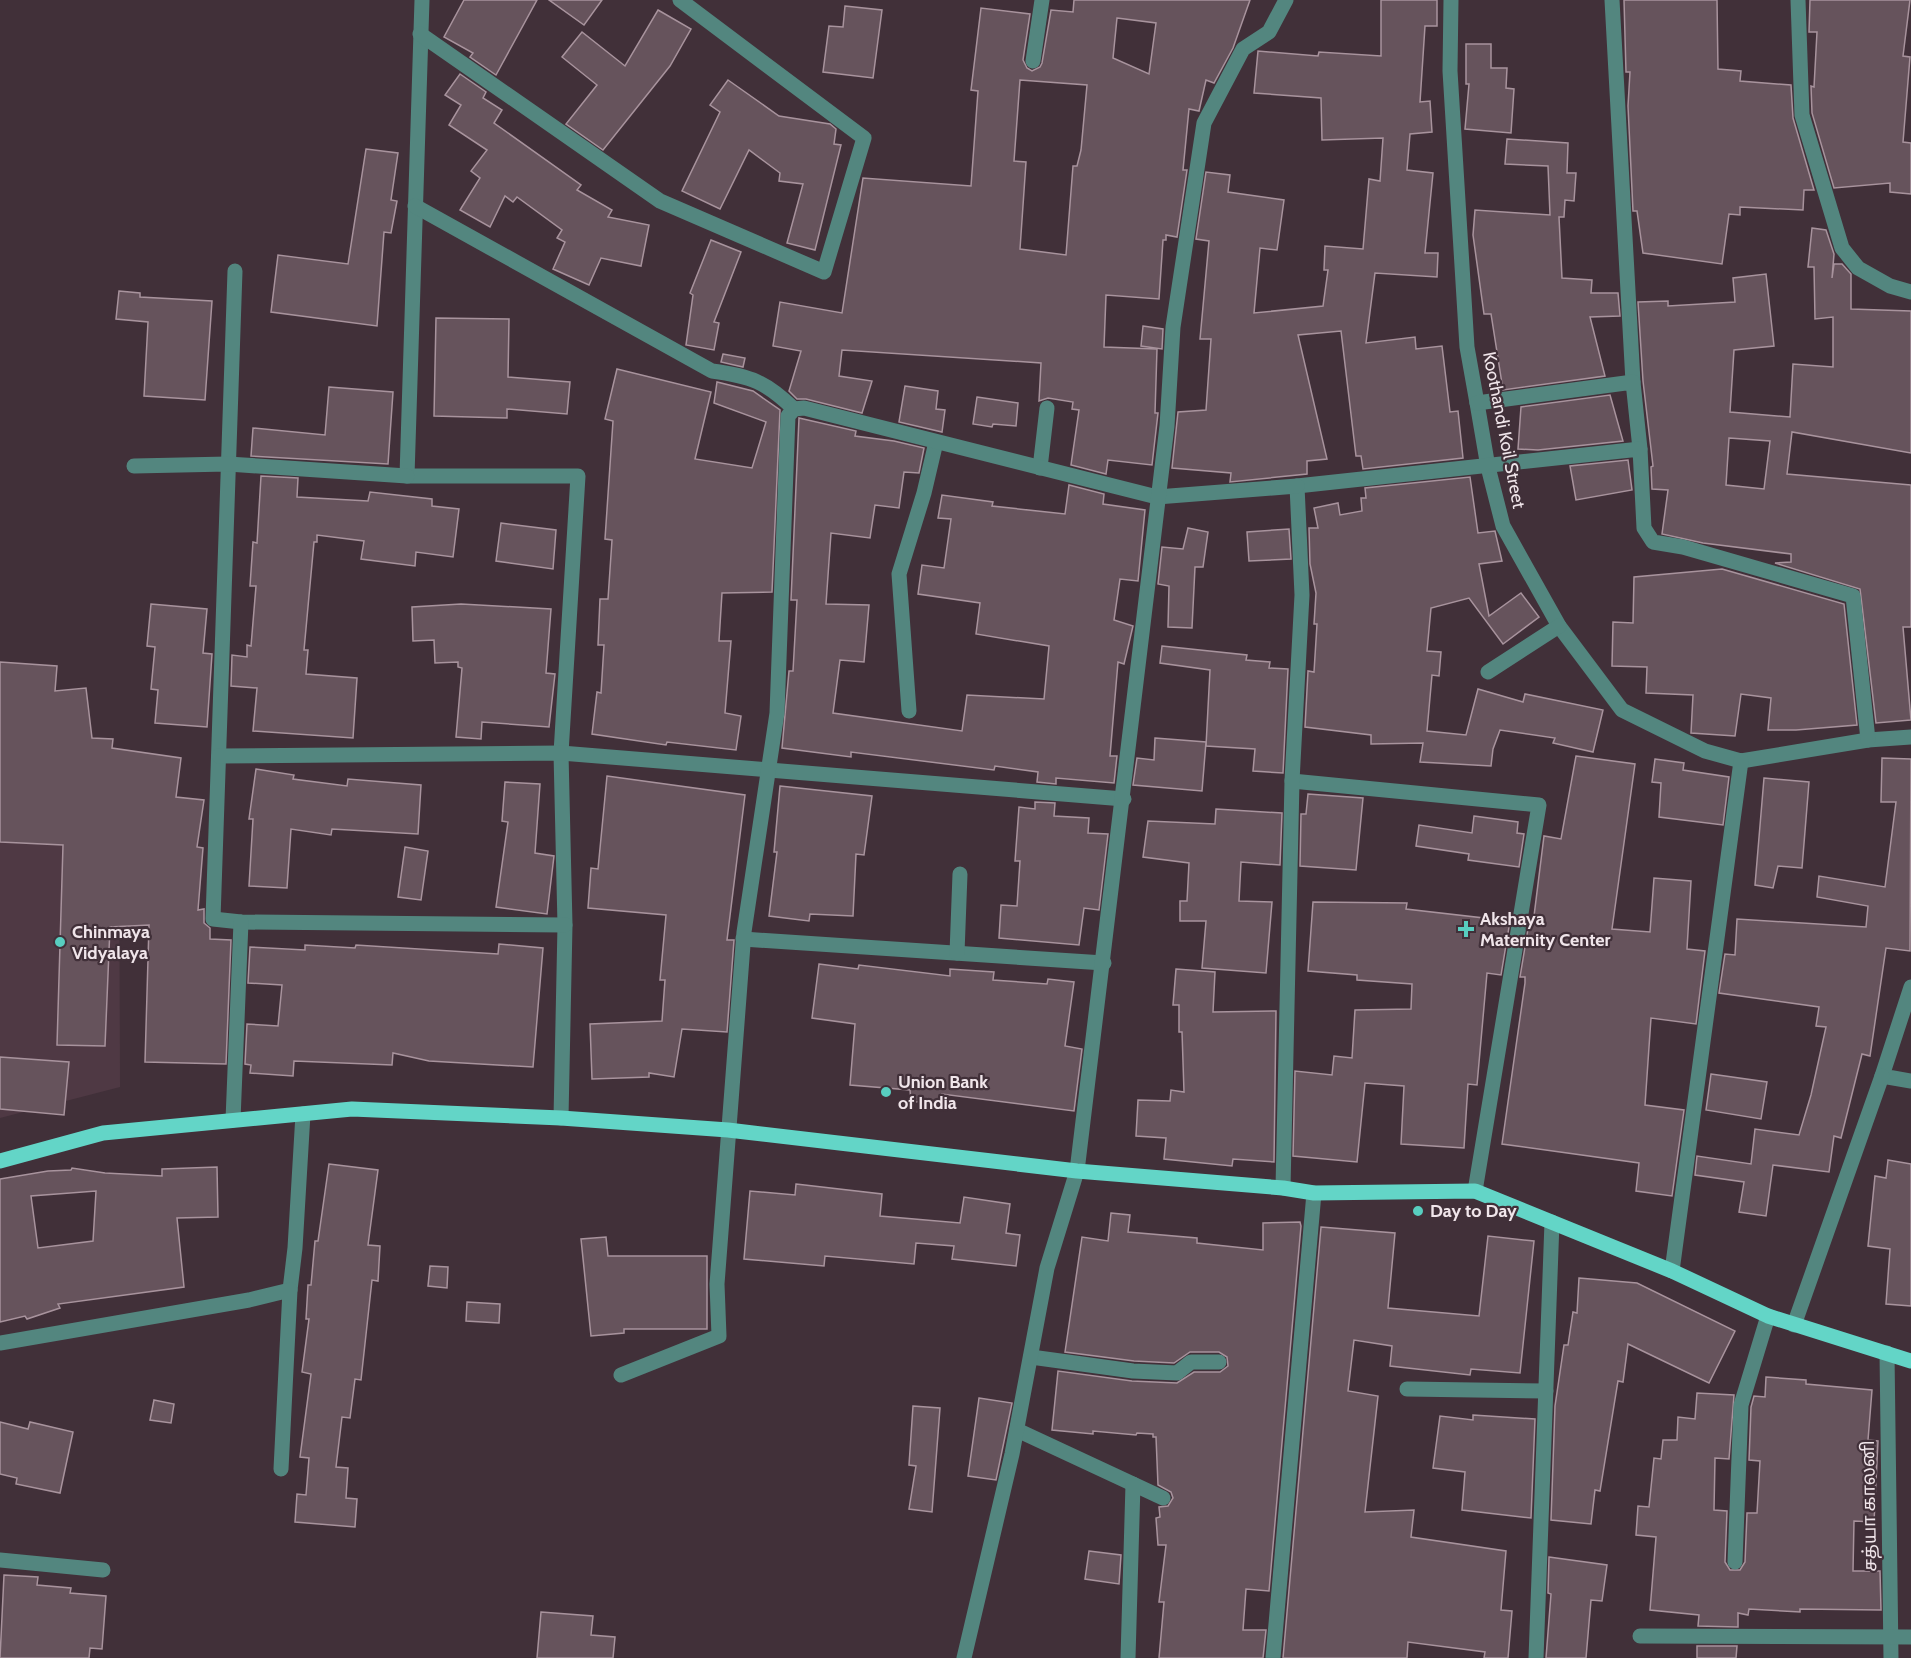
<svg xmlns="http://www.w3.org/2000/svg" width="1911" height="1658" font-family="Cabin,'Noto Sans Tamil',sans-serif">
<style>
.built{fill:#4f3944}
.building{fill:#66535c;stroke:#a8939d;stroke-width:1.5;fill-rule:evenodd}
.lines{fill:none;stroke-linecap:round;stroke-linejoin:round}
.minor{stroke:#53867f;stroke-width:15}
.major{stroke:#63d5c7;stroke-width:15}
.poi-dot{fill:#58cec0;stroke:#413039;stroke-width:2}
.labels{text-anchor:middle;stroke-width:4.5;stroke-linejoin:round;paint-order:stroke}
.street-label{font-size:18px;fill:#f0e5ea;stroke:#413039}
.poi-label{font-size:18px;font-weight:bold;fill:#f0e5ea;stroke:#413039;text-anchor:start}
</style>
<rect width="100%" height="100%" fill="#413039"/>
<path class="built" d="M0,796l119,1 1,290 -120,31z"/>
<g class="building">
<path d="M464,0h73l-41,75 -26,-18 3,-4 -29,-16z"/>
<path d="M549,0h53l-18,25z"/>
<path d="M1074,0h176l-17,48 -19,35 -8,-3 -7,31 -10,-2 -6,61h4l-10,67 -11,-2v5h-3l-4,59 -53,-4 -2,52 53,2 -2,64h3l-6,52 -44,-5 -2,14 -35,-9 8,-55 -7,-1 1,-7 -25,-4 -9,3 2,-38 -199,-13 -3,26 33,5 -10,32 -56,-14h-9l-8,-8 12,-40 -28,-5 7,-44 62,11 21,-135 108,8 7,-95 -7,-1 10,-82 49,6 -7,46 4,8 5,3 8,-4 2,-4 9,-53 22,2zM1117,18l39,5 -7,51 -36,-16zM1020,80l67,5 -6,65 -4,16h-4l-7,89 -46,-6 6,-87 -12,-1z"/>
<path d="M1381,0h56v26h-12l-5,76 10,-1 2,31 -22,2 -3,36 26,3 -8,80h13l-1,24 -62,-4 -9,70 49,-6 1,12 26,-3 8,66 8,-1 5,47 -100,11 -2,-13h-5l-15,-125 -43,4 29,124 -20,2v13l-77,8 1,-9 -59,-5 6,-56 28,-2 5,-71h-11l9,-98 -13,-2 10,-67 24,3 -2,17 56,8 -7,50 -17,-2 -6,65 69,-7 5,-36h-4l1,-24 38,3 6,-70 11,2 3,-43 -61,2 -1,-42 -67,-5 4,-42 60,5 1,-4 62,4z"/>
<path d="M1624,0h93l1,69 23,2 -1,10 51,4 2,33 21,72h-10l-1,20 -63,-3v8l-11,-1 -7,50 -79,-11 -6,-42h-4l-5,-105 2,-34h-4z"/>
<path d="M1810,0h100l-7,56 7,1 -7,85 8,1v51l-21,-2v-9l-56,5 -22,-75 -1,-27 3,1 3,-55h-8z"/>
<path d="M845,6l37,4 -9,68 -50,-6 6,-46 14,1z"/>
<path d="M658,10l33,19 -21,37 -67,84 -37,-26 31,-39 -35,-28 20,-25 43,34z"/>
<path d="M1466,44h25v24h16l-1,20 8,1 -3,44 -46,-4 4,-45h-3z"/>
<path d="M460,74l26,18 -3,6 19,12 -8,13 87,62 -4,5 35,20 -4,7 41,8 -8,41 -40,-8 -12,27 -36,-16 12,-27 -8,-4 5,-8 -45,-33 -4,5 -8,-6 -15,31 -30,-17 20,-32 -9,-7 16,-21 -38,-25 12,-20 -16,-10z"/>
<path d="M728,80l51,36 51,8 6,5 -2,15 7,1 -26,105 -28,-7 16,-59 -24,-3 1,-8 -31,-23 -29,59 -38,-18 38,-79 -10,-7z"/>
<path d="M1507,139l61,4 -1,30h9l-2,28 -9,-1 -1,17h-5l3,61 30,2 -1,13h27l2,23 -30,1 15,59 -102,14 -12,-76h-7l-11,-79 2,-25 75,5 -2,-49 -43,-2z"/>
<path d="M366,149l32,4 -7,47 6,1 -6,32 -7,-1 -7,94 -106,-14 7,-57 70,9z"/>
<path d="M1812,228l14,2 8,24 -2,24 2,-14h8l9,10v35l60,2v142l-119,-21 -5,42 124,11v142h-8l8,93 -35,3 -16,-134 -85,-26 16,-1v-8l-88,-11 -41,-9 6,-44 -16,-1 -1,-22 2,-1 -10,-85 -5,-79 30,-1v5l67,-4 -2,-24 33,-4 8,72 -40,4 -4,62 60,5 3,-53 40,3v-50l-18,2 -1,-52h-6zM1729,438l41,3 -6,48 -38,-4z"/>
<path d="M711,240l30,12 -27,70 5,1 -5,27 -28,-5 7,-50 -3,-2z"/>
<path d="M119,291l21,2v4l72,4 -7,99 -61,-4 4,-74 -32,-3z"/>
<path d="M436,318l73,1 -1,58 62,5 -3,32 -60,-5v9l-73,-2z"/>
<path d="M1143,326l20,3 -1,20 -21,-3z"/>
<path d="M723,354l22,4 -2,9 -22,-5z"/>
<path d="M617,369l94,23 -16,67 57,9 14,-46 -52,-19 3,-21 36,9 27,19 -8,182 -50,1 -3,48h12l-6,72 16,3 -5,34 -69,-8 -1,3 -74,-11 5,-42 4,1 3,-48h-6l2,-46h8l4,-59 -7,-1 8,-118 -8,-2z"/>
<path d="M905,386l33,5 -2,18 9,1 -3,22 -43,-10z"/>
<path d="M329,387l64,5 -5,72 -137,-8 2,-28 72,7z"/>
<path d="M1610,395l13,46 -85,9 -20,-1 3,-42z"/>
<path d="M977,397l41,6 -2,23 -23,-2 -1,3 -19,-3z"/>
<path d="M799,418l57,13 -1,5 39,5 30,7 -5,25 -15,-1 -5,36 -24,-3 -5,33 -39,-5 -5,71 43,1 -5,57 -24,-2 -7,53 129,18 5,-36 77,4 5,-53 -73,-12 4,-31 -62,-9 4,-29 22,3 7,-49 -13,-1 4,-23 51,7 -1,4 73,8 4,-29 35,9 -1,10 42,6 -7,71 -18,-2 -6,41 19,6 -9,38 -6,-2 -8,94h7l-3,27 -58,-5v6l-19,-2 1,-10 -43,-6 -1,4 -143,-18v5l-69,-9 7,-77h4l4,-71h-6z"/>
<path d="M1628,460l4,30 -56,10 -6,-34z"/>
<path d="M261,476l37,2 -1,19 71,4 2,-9 62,7v7l27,3 -6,48 -37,-5 -1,14 -54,-7 3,-18 -47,-6v7h-3l-10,108h4l-2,24 51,4 -4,60 -100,-7 4,-43 -26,-2 1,-31 15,2v-12l4,1 5,-60h-6l3,-44 4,1z"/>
<path d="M1470,477l8,56 17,-2 7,30 -23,3 10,52 32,-23 18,24 -36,27 -34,-46 -38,10 -4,43 14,1 -2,24 -7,-1 -5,56 39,4 12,-46 45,13 2,-8 78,16 -10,42 -40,-9 2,-5 -55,-8 -7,19 -2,17 -71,-4 3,-19 -52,1v-9l-66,-8 3,-56 6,1 3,-48h-3l2,-31 -6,-29 -1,-36h9l-4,-20 24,-5 2,12 22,-4 -1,-13h5l-1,-10z"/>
<path d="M501,523l55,7 -3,39 -57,-8z"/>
<path d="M1188,528l20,4 -5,35h-8l-3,61 -24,-1 1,-41 -11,-2 4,-37 21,2z"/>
<path d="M1289,529l2,30 -42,2 -2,-29z"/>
<path d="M1722,569l122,35 13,121 -61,5h-28l3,-32 -30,-4 -6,42 -44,-3 2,-38 -47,-2 1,-26 -35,-1 1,-44 20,1 1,-46z"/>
<path d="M151,604l56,5 -4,44 9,1 -5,73 -52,-4 3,-33 -7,-1 4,-42 -8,-1z"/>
<path d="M461,604l90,5 -5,64 9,1 -6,53 -67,-5 -1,17 -25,-2 6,-69 -4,-1v-5l-23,1 -1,-23 -21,1 -1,-34z"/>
<path d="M1162,646l85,9 -1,5 24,2 -1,6 19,1 -5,104 -30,-2 2,-22 -49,-3 4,-76 -50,-7z"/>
<path d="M0,662l57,4 -2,25 31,-3 6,50 21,1 -1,9 69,10 -5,39 28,3 -7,47 6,1 -5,62 6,-1v14l6,5v11l21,1 -5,124 -81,-2 4,-137 -39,2 -5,119 -48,-1 6,-200 -63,-3z"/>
<path d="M1155,738l51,4 -4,49 -69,-6 4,-27 17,2z"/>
<path d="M1576,756l59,8 -23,165 38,3 4,-54 37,3 -4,68 18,2 -9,73 -45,-6 -6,87 39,5 -12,86 -36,-5 3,-28 -137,-19 23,-161v-6h-5l9,-54 4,1 11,-88 17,3z"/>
<path d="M1882,758l29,1 -1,192 -24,-3 -16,108 -8,-2 -21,84 -7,-2 -5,36 -56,-7 -7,51 -27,-4 5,-30 -49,-7 2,-19 54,8 4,-35 44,6 12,-40 15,-68 -10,-1 3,-19 -100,-14 6,-39 10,1 2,-36 129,8 2,-21 -51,-9 2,-21 66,11 11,-85h-15z"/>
<path d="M1655,759l29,4 -1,7 46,7 -6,48 -64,-8 2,-34 -9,-1z"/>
<path d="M256,769l38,6 -1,4 54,7 1,-7 73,6 -3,49 -86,-5 -1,6 -40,-6 -4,59 -38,-2 4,-67h-4z"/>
<path d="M607,776l138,19 -18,145h7l-7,92 -45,-3 -8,48 -25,-4v4l-57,2 -2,-55 72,-3 3,-41h-5l6,-65 -78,-7 3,-40 7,1z"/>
<path d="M1764,778l45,4 -7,86 -24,-2 -5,22 -18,-3z"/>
<path d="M505,782l35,2 -5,69 19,3 -7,58 -51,-7 12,-85 -6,-1z"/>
<path d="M780,786l92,10 -8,59 -8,-1 -3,62 -43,-2 -1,7 -40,-5 8,-64h-3z"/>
<path d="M1308,794l55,4 -7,72 -56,-4 1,-52h5z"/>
<path d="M1035,802l20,1 -1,13 35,2 -1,15 20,1 -9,76 -15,-2 -5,37 -80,-7 2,-33 16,1 3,-45h-5l4,-54 16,2z"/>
<path d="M1216,809l66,4 -2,52 -39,-3 -2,39 33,1 -6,71 -64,-5 4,-47h-26v-20h7l2,-38 -46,-6 5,-36 67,3z"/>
<path d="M1474,816l44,6 -1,11 7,1 -5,33 -51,-7 1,-6 -53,-8 3,-21 53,8z"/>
<path d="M405,847l23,4 -7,49 -23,-3z"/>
<path d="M1313,902l94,1 -1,6 104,12 -9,54 -14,-2 -10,112 -9,-1 -4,64 -63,-4 3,-58 -39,-3 -8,79 -64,-6 2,-85 37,4 2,-19 18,2 3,-48 56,-1 1,-25 -55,-4v-5l-49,-4z"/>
<path d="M499,944l44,4 -10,119 -104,-6 -36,-8 -1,12 -98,-4 -1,15 -43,-3 1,-8 -6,-1 2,-40 31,2 4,-41 -34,-2 2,-36 55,3v-5l50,3 1,-3 142,9z"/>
<path d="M819,964l39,5 1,-4 91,11v-7l44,3 -1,8 54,4 1,-5 26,3 -9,64 17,3 -8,62 -132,-17v7l-31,1 -1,-12 -60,-5 5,-61 -43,-6z"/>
<path d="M1176,969l39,3 -2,40 63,-1 -2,151 -41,-3 -1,7 -68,-7 2,-21 -30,-2 2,-36 32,1 1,-11 13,2 -2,-60h-3v-27h-6z"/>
<path d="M0,1057l69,5 -5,53 -64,-6z"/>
<path d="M1711,1074l56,8 -6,37 -55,-9z"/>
<path d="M1888,1160l23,4v142l-25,-2 4,-55 -22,-3 7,-70 11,2z"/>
<path d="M329,1164l49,6 -10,75 12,1 -2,35 -6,-1 -11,100 -6,-1 -5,39 -8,-1 -6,50 12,1 -2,30 11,1 -2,28 -60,-5 2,-28 9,1 3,-37 -9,-1 11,-83 -9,-2 7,-53h-3l2,-34h3l4,-44h3z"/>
<path d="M217,1167l1,50 -41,1 7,69 -126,17 2,4 -33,11 -2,-3 -25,6v-143l48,-8 23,-1 1,-2 33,5 57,3v-7zM96,1191l-3,50 -55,7 -7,-52z"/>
<path d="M796,1184l86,10 -2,22 80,7 4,-26 46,7 -4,29 14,2 -4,31 -64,-7 2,-13 -38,-3 -2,21 -89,-8 -1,10 -80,-7 6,-68 45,4z"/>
<path d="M1111,1213l19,2 -2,17 69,6v5l66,7v-27l37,-1 1,4 -32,365 -23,-2 -3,41h23l-3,28h-104l5,-56h-5l7,-57h-8l-2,-27 4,-1 -1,-10 9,-1 5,-8 -2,-6 -13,-7 -2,-48h-3v-3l-16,-1 -1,2 -43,-4v3l-41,-4 6,-59 74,10 45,2 17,-11h26l8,-6 -1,-9 -8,-5h-29l-16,11 -40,-2 -69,-9 17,-115 26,4z"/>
<path d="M1321,1227l74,6 -7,75 91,8 9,-80 46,5 -14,132 -49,-4 -1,6 -80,-9 2,-20 -38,-6 -6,51 30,5 -13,116 49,-2 -3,27 95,14 -5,59 11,1 -4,47h-24l1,-6 -77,-10 -1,16h-124z"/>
<path d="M606,1237l2,19h99v73h-83v4l-33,3 -10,-97z"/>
<path d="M430,1266l18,1 -1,21 -19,-2z"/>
<path d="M1579,1278l58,5 98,48 -26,52 -81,-39 -5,38 -5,-1 -18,110 -5,-1 -4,34 -40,-4 4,-114 9,-61h4l5,-33 4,1z"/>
<path d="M467,1302l33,2 -1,19 -33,-2z"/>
<path d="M1766,1377l40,3v4l66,6 -4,50 10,1 -4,81 -20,-1 -1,50h27l1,39 -81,-1v3l-51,-3 -1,6 -10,-2v14l-40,-1 1,-11 -49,-5 6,-73 -20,-2 2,-29 11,1 5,-49 7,1 2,-19h14l1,-23 17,2 2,-26 37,2 -5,64 -14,-1 -1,52 13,1 -2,51 5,8h10l5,-8 2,-49h10l3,-52 -11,-1 2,-53 3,-11 11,1z"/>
<path d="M979,1398l33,5 -16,77 -28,-4z"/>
<path d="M154,1400l20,4 -3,19 -21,-3z"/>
<path d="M913,1406l27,2 -8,104 -23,-3 7,-43 -7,-1z"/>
<path d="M1473,1415l62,4 -4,99 -69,-8 3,-38 -32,-4 7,-52 33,4z"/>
<path d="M0,1422l28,7 2,-7 43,10 -13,61 -44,-9 1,-6 -17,-4z"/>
<path d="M1089,1551l32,4 -2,29 -34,-5z"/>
<path d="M1549,1557l58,8 -5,36 -11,-1 -5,58h-40l5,-64 -3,-1z"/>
<path d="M4,1575l34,2 -1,8 34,3 -1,5 36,3 -4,53 -12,-1 -1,10h-89z"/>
<path d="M541,1612l52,4 -2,19 24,2 -2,21h-76z"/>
<path d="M1697,1646h40l-1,12h-39z"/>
</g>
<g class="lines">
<g class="minor">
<path d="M422,0l-15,476h171l-17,277 4,172 -4,193"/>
<path d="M1451,0l-1,71 17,276 10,56 11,64 15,59 56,100 63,84 83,41 36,10 127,-21 43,-3"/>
<path d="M1612,0l21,382"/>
<path d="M1798,0l4,115 40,133 16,20 32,18 21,6"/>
<path d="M420,34l240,167 164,71 40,-134 -184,-138"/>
<path d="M1033,61l9,-61"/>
<path d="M415,206l297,165c39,5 54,11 82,38"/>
<path d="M235,271l-22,648 28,3 324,3"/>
<path d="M1477,403l156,-21 7,67"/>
<path d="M134,466l94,-2 179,12"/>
<path d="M1040,468l7,-60"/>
<path d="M1488,672l71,-46"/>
<path d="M909,711l-10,-137 25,-81 12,-51"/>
<path d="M219,756l342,-3 563,46"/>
<path d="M1292,781l247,24 -64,386"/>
<path d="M743,939l361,24"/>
<path d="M957,953l3,-79"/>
<path d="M1911,987l-29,89 29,5"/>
<path d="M233,1120l8,-198"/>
<path d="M1283,1188l9,-407 10,-186 -5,-109 343,-37 4,79 9,14 30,5 170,49 15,144"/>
<path d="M1672,1271l69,-510"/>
<path d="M290,1290l5,-42 8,-134"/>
<path d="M1794,1325l88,-249"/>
<path d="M0,1343l249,-43 41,-10 -9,179"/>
<path d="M1887,1353l4,305"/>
<path d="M1031,1357l102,14 44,2 14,-11h28"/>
<path d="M621,1375l98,-39 -2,-52 27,-352 33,-219 11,-297 6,-7 10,-1 353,89 140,-11"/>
<path d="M1407,1389l139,2"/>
<path d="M1017,1430l146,68"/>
<path d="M0,1560l103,10"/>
<path d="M1735,1562l6,-157 27,-89"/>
<path d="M1640,1636l271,1"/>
<path d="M964,1658l48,-204 35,-186 30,-97 90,-745 6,-99 31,-204 39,-74 26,-17 17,-32"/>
<path d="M1128,1658l5,-174"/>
<path d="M1273,1658l41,-465"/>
<path d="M1536,1658l16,-436"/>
</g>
<path class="major" d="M0,1161l103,-28 249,-24 209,9 167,12 349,41 206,17 31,5 161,-2 197,80 96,45 143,45"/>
</g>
<g class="poi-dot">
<path d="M1463 920h6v6h6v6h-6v6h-6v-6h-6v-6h6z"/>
<circle cx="60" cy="942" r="6"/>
<circle cx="886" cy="1092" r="6"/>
<circle cx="1418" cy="1211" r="6"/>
</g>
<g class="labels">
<g class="street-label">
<text transform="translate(1504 430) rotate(79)" y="6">Koothandi Koil Street</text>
<text transform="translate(1869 1506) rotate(-91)" y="6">சத்யா காலனி</text>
</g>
<g class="poi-label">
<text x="1480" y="925">Akshaya<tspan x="1480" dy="21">Maternity Center</tspan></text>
<text x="72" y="938">Chinmaya<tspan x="72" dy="21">Vidyalaya</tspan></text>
<text x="898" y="1088">Union Bank<tspan x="898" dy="21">of India</tspan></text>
<text x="1430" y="1217">Day to Day</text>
</g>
</g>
</svg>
